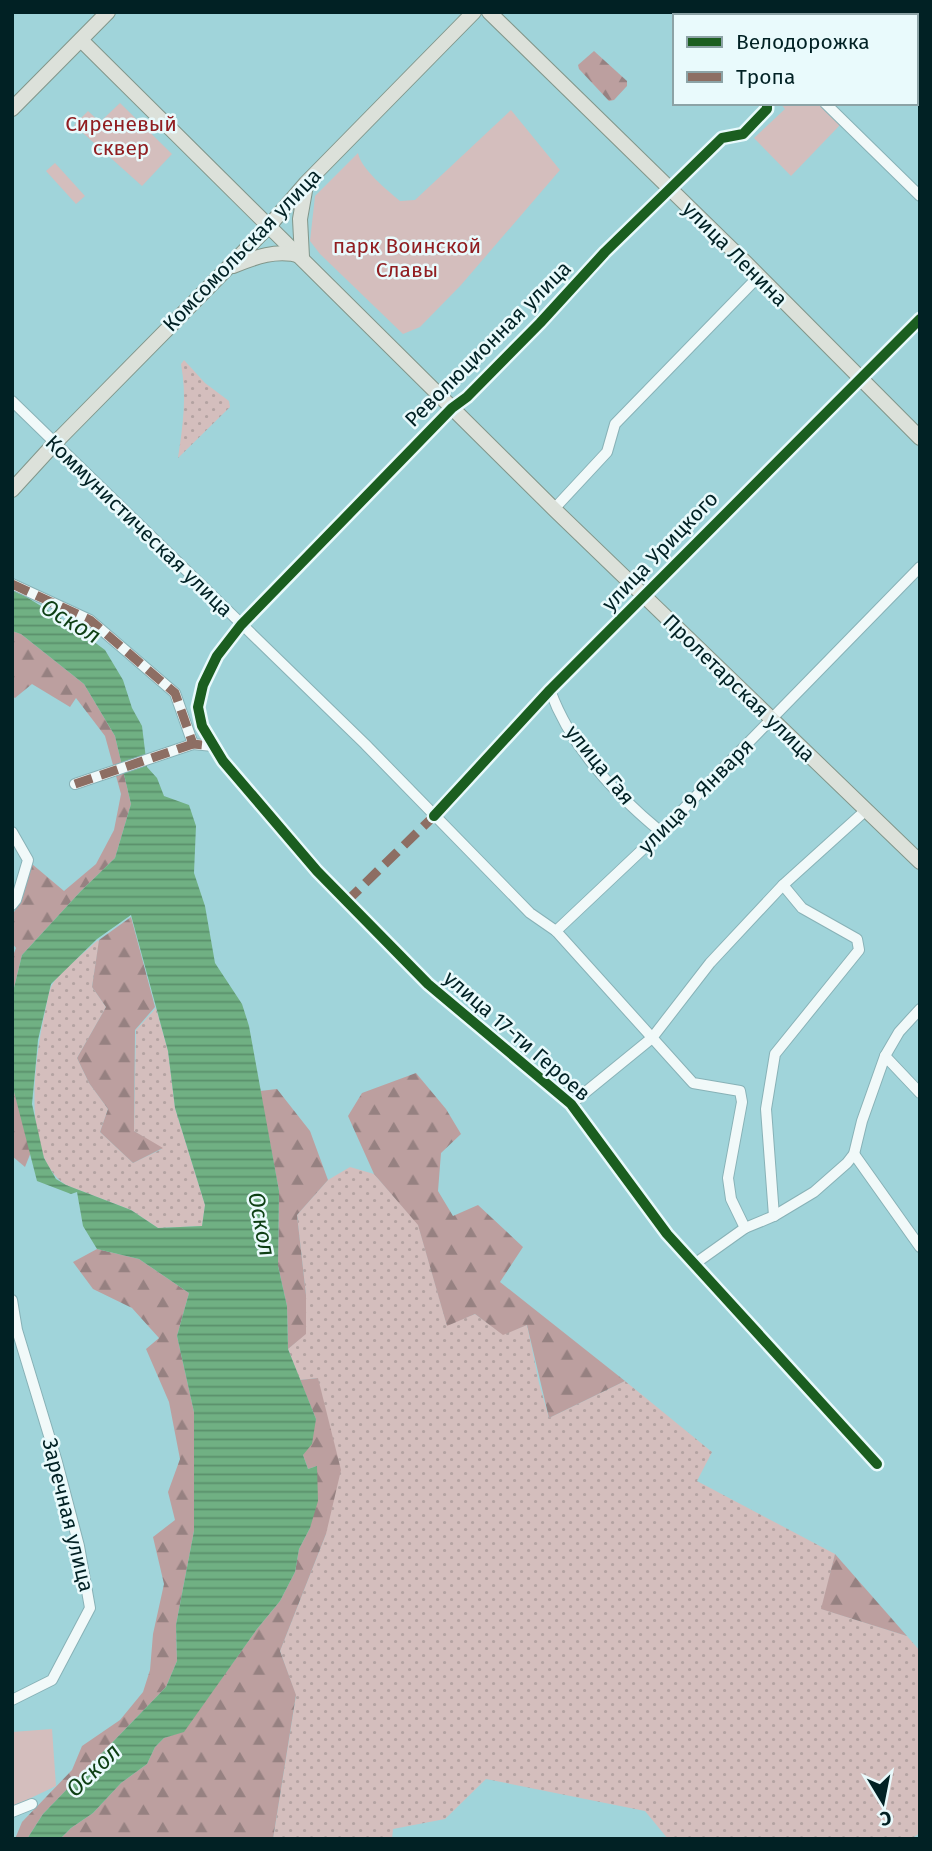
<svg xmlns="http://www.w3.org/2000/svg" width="932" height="1851" font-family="'Fira Sans',sans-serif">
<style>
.grass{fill:url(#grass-dots)}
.forest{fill:url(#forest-firs)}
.green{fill:#d4bebd}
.water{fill:url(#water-rules);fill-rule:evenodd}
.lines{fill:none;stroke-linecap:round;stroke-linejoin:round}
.minor-casing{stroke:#88b2b7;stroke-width:12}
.major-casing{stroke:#82968a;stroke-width:16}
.minor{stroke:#f1f9f9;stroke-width:10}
.major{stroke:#dce1da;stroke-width:14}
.quiet{stroke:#8d6e63;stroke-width:9;stroke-dasharray:18 9;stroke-linecap:butt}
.cycleway-casing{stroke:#e9fafc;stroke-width:15}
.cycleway{stroke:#1b5e20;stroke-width:10}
.labels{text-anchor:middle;stroke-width:5;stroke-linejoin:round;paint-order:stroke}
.park-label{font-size:21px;fill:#911e21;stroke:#e9fafc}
.street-label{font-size:21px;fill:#012124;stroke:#e9fafc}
.water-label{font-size:23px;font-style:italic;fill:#0d3f13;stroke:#e9fafc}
</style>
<defs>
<pattern id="grass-dots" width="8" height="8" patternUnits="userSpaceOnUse" patternTransform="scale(1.75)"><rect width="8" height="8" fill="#d4bebd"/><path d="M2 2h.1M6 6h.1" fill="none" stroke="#b4a3a2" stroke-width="1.8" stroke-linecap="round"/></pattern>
<pattern id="forest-firs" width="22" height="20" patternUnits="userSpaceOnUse" patternTransform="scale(1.75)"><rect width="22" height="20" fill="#bc9f9f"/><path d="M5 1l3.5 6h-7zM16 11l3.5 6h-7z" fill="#968181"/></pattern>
<pattern id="water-rules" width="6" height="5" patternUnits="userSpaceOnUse" patternTransform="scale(1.75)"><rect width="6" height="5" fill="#70b083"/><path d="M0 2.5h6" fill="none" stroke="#5a8f6b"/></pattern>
</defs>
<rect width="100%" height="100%" fill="#a0d4da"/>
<g class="grass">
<path d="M184,360l21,23 24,18 1,6 -52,51c5,-33 9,-61 3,-94z"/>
<path d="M98,940l1,2 -7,45 14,20 -29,51 12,25 19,26 -8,23 33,31 29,-14 -28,-18 2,-101 20,-22 12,43 7,57 30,97 -3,21 -44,2 -27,-18 -65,-25c-46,-30 -31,-128 -21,-173 2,-8 3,-20 7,-27 6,-11 35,-35 46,-45z"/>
<path d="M350,1167l24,7 44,50 29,101 28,-11 28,20 24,-9 12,58 10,35 76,-37 87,71 -15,29 138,73 -13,55 85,27 13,15v182l-9,6h-243l-23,-28 -159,-32 -41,40 -52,10 -1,10h-119l23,-143 -16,-45 46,-117 -8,-156 -18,2 -12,-31 18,-16v-38l-9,-80 31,-35z"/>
</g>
<g class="forest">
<path d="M594,51l33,30v5l-13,14 -5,1 -30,-32 -1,-4z"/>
<path d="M12,631l9,3 63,50 31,52 16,68 -16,54 -35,34 -58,63 -10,41v-38l4,-10 -4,-5v-28l8,-12 12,-39 32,27 32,-27 18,-34 7,-36 -16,-58 -29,-38 -6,9 -38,-23 -17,14 -3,-2z"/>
<path d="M131,917l24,90 -20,23 -1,101 29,17 -30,15 -33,-31 8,-23 -19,-26 -12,-25 29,-51 -14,-20 7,-47z"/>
<path d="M416,1073l30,36 15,25 -20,19 -3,38 15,25 25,-11 45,42 -23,35 125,99 -76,37 -22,-93 -24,10 -28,-21 -28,12 -29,-101 -44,-51 -26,-58 14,-23z"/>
<path d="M12,1084l19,68 -6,15 -13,-11z"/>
<path d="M277,1089l33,42 18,49 -31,35 9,80v39l-18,15 -1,-43 -9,-40 1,-75 -19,-100z"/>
<path d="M97,1249l42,10 50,34 -12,43 17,76v119l-18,94 1,36 -11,26 -123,127 -16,25h-12l7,-17 50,-52 10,-24 38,-26 23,-28 7,-22 3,-36 11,-50 -11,-47 22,-17 -7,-28 12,-33 -11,-57 -23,-53 13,-11 -27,-30 -39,-19 -20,-27z"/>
<path d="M318,1378l23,92 -15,64 -46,117 16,44 -23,144h-213l11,-11 22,-15 28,-30 26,-19 8,-17 9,-9 20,-7 73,-102 23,-28 15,-29 4,-23 11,-21 7,-62 -9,3 -5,-14 13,-36 -16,-39z"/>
<path d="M835,1554l72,82 -86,-27z"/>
</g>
<g class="green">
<path d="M120,103l52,51 -30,32 -68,-61 14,-14 12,11z"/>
<path d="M780,103h38l22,22 -49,51 -37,-38 31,-29z"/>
<path d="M511,110l49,60 -99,115 -41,42 -17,7 -83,-80 -10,-13 5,-45 43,-43c3,16 29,37 42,48l15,-1z"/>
<path d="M55,163l30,33 -9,8 -30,-33z"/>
<path d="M52,1729l4,57 -44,21v-75z"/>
</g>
<path class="water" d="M12,588l58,36 35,26 18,30 9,28 10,18 5,41 10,11 7,18 25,9 7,21 -2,47 11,33 10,57 27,41 7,22 30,165 -1,75 9,40 1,43 28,70 -4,25 -9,11 5,14 9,-3 1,35 -8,27 -11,21 -4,23 -15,29 -23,28 -73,103 -20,6 -9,9 -8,17 -26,19 -28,30 -22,15 -11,11h-33l16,-25 123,-127 11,-26 -1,-36 18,-94v-119l-17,-76 12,-43 -50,-34 -42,-10 -14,-23 -6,-34 -6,2 -34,-13 -25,-97v-88l10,-41 58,-63 35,-34 16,-54 -16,-68 -31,-52 -63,-50 -9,-3zM131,915l37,136 7,57 30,97 -3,21 -44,2 -27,-18 -65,-25 -10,-6 -12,-21 -12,-54 6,-64 13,-56 46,-45z"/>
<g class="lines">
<g class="minor-casing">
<g id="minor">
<path d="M827,16l2,-4"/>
<path d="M767,103v6l-24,25 -21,4 -117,114 -65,71 -73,74 -15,11 -211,217 -24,31 -14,29 -5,22 4,19 21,35 94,110 111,113 143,120 96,130 210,230"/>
<path d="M825,103l95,93"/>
<path d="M12,401l353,343 165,169 26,18 137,152 47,8 2,11 -14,76 3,21 14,29"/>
<path d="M554,509l53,-57 8,-28 144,-148"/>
<path d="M12,584l78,36 85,73 18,51 20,2"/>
<path d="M550,690c20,56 66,105 111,142"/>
<path d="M75,784l118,-40"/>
<path d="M434,816l116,-126 370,-371"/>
<path d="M12,832l16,28 -12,40 -4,5"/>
<path d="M556,931l105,-99 259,-265"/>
<path d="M885,1056l35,37"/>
<path d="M571,1104l81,-66 58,-75 73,-78 82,-74"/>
<path d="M854,1154l66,93"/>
<path d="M774,1216l-8,-107 9,-55 84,-104 -2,-11 -55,-31 -19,-23"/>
<path d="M693,1265l52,-37 29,-12 40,-24 33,-29 7,-9 8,-33 23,-65 14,-24 21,-23"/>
<path d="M12,1300l5,30 40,132 22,84 11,62 -38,72 -40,20"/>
<path d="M12,1812l20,-8"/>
</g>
</g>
<g class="major-casing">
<g id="major">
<path d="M489,12l257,251 174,175"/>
<path d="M81,40l473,469 366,353"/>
<path d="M12,109l96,-97"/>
<path d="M302,257l-2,-38 6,-34"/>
<path d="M233,266c22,-9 44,-17 68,-10"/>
<path d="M12,490l43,-47 214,-217 37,-43 168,-171"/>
</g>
</g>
<use href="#minor" class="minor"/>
<use href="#major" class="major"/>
<g class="quiet">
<path d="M12,584l78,36 85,73 18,51 20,2"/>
<path d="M75,784l118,-40"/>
<path d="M346,902l88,-86"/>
</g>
<g class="cycleway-casing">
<g id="cycleway">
<path d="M767,103v6l-24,25 -21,4 -117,114 -65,71 -73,74 -15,11 -211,217 -24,31 -14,29 -5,22 4,19 21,35 94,110 111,113 143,120 96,130 210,230"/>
<path d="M434,816l116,-126 370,-371"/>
</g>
</g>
<use href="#cycleway" class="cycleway"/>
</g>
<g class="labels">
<g class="park-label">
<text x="121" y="131">Сиреневый<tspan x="121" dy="24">сквер</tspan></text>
<text x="407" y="253">парк Воинской<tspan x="407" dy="24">Славы</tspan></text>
</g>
<g class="street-label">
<text transform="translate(242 250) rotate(-46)" y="7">Комсомольская улица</text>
<text transform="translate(735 254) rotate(45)" y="7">улица Ленина</text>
<text transform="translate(488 344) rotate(-45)" y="7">Революционная улица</text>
<text transform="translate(139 526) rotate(44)" y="7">Коммунистическая улица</text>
<text transform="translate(660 551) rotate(-46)" y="7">улица Урицкого</text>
<text transform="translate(739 688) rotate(44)" y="7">Пролетарская улица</text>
<text transform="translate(600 765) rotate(51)" y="7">улица Гая</text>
<text transform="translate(696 796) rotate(-45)" y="7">улица 9 Января</text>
<text transform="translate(517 1036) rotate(41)" y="7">улица 17-ти Героев</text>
<text transform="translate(68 1515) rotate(76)" y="7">Заречная улица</text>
</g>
<g class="water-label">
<text transform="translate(71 621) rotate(31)" y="8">Оскол</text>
<text transform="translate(262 1224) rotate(79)" y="8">Оскол</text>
<text transform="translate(93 1770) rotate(-44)" y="8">Оскол</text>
</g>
</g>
<rect width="932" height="1851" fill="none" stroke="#012124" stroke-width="28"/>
<rect x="673" y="14" width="245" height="91" fill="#e9fafc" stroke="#8ca3a6" stroke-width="2"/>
<rect x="687" y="37" width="35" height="10" fill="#1b5e20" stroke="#8ca3a6" stroke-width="2"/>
<text x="736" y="49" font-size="21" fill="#012124">Велодорожка</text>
<rect x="687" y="72" width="35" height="10" fill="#8d6e63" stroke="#8ca3a6" stroke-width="2"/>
<text x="736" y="84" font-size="21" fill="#012124">Тропа</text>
<g transform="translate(883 1802) rotate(170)" stroke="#e9fafc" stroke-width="5" paint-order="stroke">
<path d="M0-5L12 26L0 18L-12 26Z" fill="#012124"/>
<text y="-10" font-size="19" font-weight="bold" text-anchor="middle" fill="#012124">С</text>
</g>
</svg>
